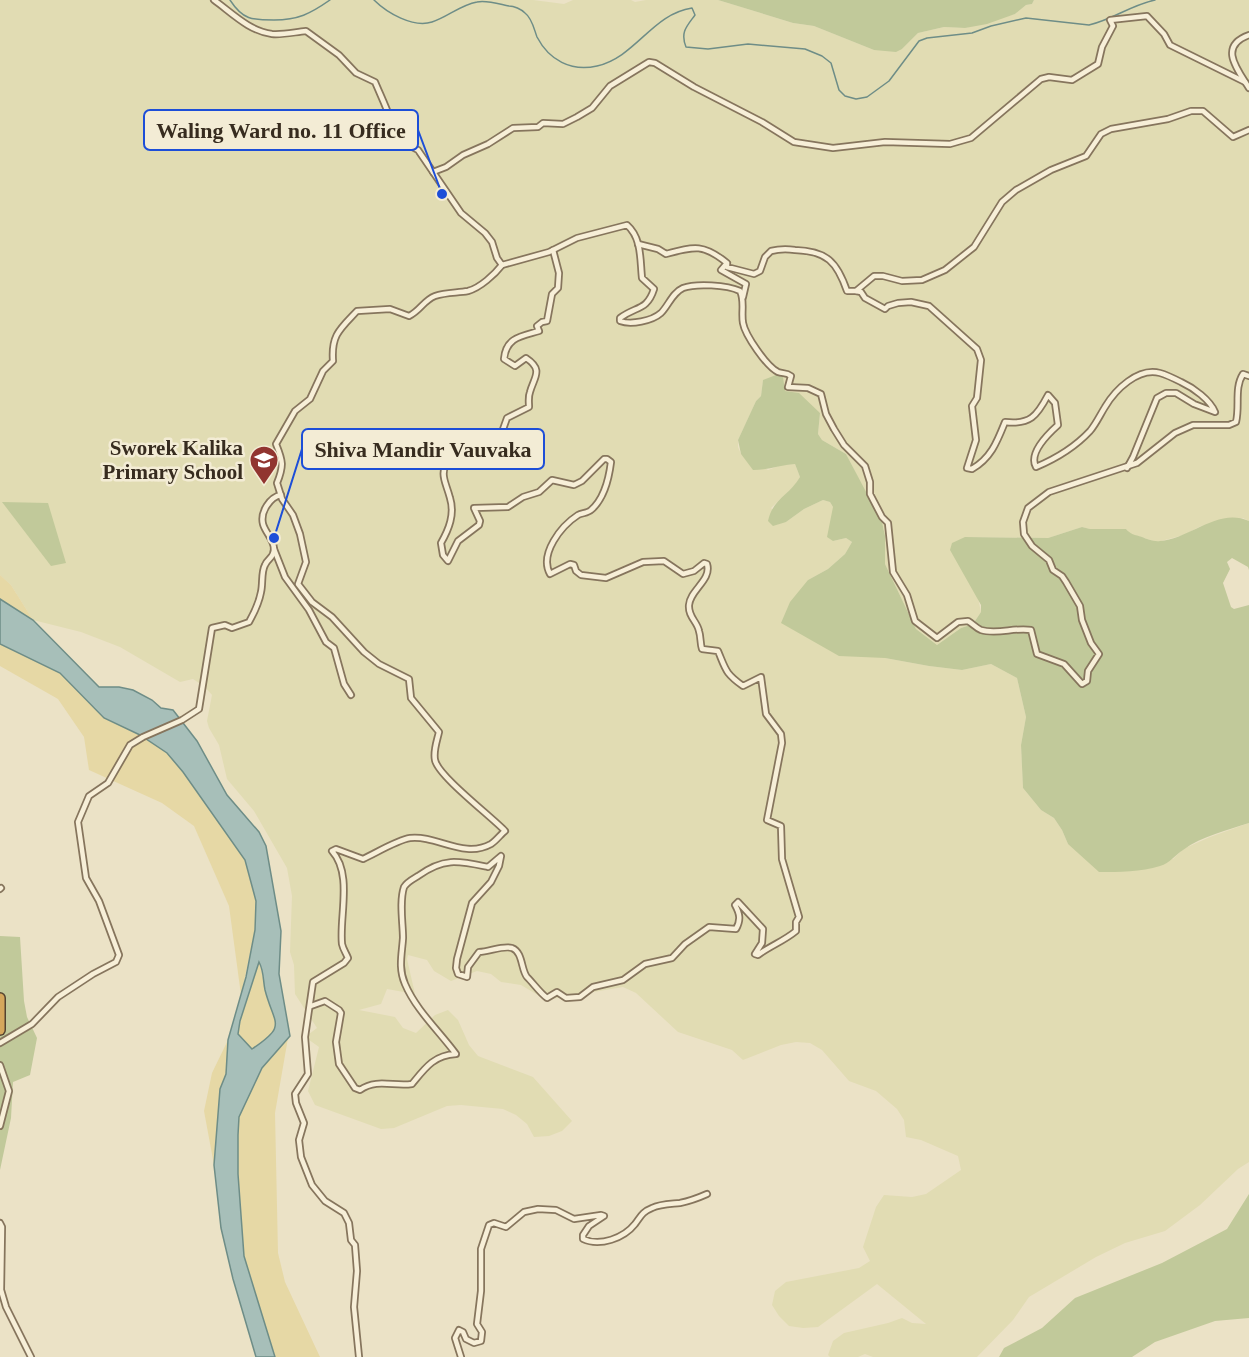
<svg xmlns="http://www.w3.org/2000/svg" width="1249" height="1357" font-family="Georgia,serif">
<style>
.farmland{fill:#e1dcb3}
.green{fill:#c1c99a}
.sand{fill:#e6d8a5}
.water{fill:#a7bfb9;stroke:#6e8d87;stroke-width:1.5;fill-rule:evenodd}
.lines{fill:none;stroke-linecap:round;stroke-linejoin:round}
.stream{stroke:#6e8d87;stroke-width:1.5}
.street-casing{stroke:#86755d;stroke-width:8}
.highway-casing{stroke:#544330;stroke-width:12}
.street{stroke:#f7efd8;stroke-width:4.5}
.highway{stroke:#d5a75c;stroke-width:9}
.labels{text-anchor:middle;stroke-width:5;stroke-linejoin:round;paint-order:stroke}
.poi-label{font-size:21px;font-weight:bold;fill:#372c1f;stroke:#f3ecd5;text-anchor:end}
.leader{fill:none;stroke:#1d4ed8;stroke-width:2}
.callout-dot{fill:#1d4ed8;stroke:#f3ecd5;stroke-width:2}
.callout{fill:#f3ecd5;stroke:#1d4ed8;stroke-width:2}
.callout-label{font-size:22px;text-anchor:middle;font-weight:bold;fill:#372c1f}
</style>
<rect width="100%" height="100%" fill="#ebe2c6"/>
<path class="farmland" d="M0,0h533l31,4 9,-4h58l4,2 11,-2h72l75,23 21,3 60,24 28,-1 16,-16 26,-6 21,1 50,-14 11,-9 6,-1 2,-4h215v521l-6,-3 -42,8 -17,9 -27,7 -27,-8 -4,-5h-36l-8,-2 -34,11 -83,-1 16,75 -8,12 -12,4 -24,17 -21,-16 -31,-65 -1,-35 -38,-75 -24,-14 -4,-6 2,-21 -35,-22 -22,-11 -2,16 -5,5 -9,20 -9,19v7l3,7 27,16 13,-5 14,-1 5,13 -4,7 -25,24 15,14 18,-13 19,-9 7,2 3,5v34l13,-3 6,4 -7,12 -17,15 -20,11 77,78 44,8 33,4 29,-6 26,14 9,39 -5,28 2,43 18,22 13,8 8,12 6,14 105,15 10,-10 27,-12 39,-14v339l-11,7 -38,36 -35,26 -40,12 -29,14 -67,40 -16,23 -36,37h-104l-8,-3 -7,3h-28l-2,-2 5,-14 11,-8 44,-10 14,-5 10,5 14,1 -49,-40 -59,43 -15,1 -14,-2 -10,-10 -7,-11 3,-14 11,-9 73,-14 11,-7 -7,-14 13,-40 8,-12 28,2 14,-3 35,-24 -3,-14 -37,-16 -15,-3 -2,-17 -7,-11 -21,-18 -27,-10 -27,-31 -12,-7 -14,-1 -15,3 -38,15 -11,-10 -54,-18 -42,-39 -13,-6 -77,13 -25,-15 -20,-3 -10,-8 -14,-3 -26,10 -17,-10 -7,-11 -19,-5 -1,4 8,35 -28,-5 -6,15 -22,6 36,7 8,11 13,5 19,-18 13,-5 10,10 11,25 9,11 55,21 39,44 -10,10 -13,5 -15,1 -7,-13 -11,-9 -13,-6 -42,-4 -14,1 -53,22 -13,1 -66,-24 -7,-14 11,-44 -14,-10 12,-9 -22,-34 -1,-29 -4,-13 2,-56 -5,-28 -33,-57 -27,-32 -8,-34 -10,-17 -2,-7 5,-26 -7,-8 -12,-8 -13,3 -60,-35 -39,-15 -48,-12 -22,-35 -11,-10z"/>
<g class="green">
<path d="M718,0h316l-2,4 -6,1 -11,9 -28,10 -22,4 -21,-1 -26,6 -16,16 -6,3 -22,-2 -60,-24 -21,-3z"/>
<path d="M776,375l7,2 2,14 14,2 21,20 -2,21 4,6 24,14 36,68 3,14v28l31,65 21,16 24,-17 12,-4 8,-12v-7l-31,-55 2,-7 13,-6 83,1 34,-11 8,2h36c4,5 9,6 16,8 5,2 12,5 18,4 30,-2 58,-34 89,-20v49l-1,-3 -16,-9 -5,4 3,7 -7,14 8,24 3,2 15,-4v218c-21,7 -47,13 -66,27 -8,5 -13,13 -23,16 -19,6 -41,6 -61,6l-31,-28 -6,-14 -8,-12 -13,-8 -18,-22 -2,-43 5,-28 -9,-39 -26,-14 -29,6 -33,-4 -44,-8 -46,-2 -58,-33 9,-21 18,-22 20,-11 17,-15 7,-12 -6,-4 -13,3 -6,-4 6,-30 -3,-5 -7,-2 -19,9 -18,13 -13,4 -5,-5c5,-23 21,-25 32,-44l-5,-13c-15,1 -27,6 -42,6l-12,-16 -3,-14 18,-39 5,-5 2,-16z"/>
<path d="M2,502l46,1 18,60 -15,3z"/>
<path d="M0,936l20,1 4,64 3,16 10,21 -7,37 -17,7 -2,36 -11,52z"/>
<path d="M1249,1194v124l-34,3 -60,21 -23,15h-133l5,-9 38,-20 33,-30 87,-35 65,-34z"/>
</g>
<g class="sand">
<path d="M0,575l11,10 22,35 -33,-21z"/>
<path d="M0,644l60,29 44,45 36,17 27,18 16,19 62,88 11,41 -1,29 -14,65 -12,-89 -35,-80 -32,-23 -73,-33 -5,-33 -26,-38 -58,-33z"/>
<path d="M259,961l7,30 11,33 -3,8 -22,17 -14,-15 2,-13z"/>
<path d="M288,1038l-13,75 3,140 7,29 35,75h-45l-31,-101 -6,-82v-39l1,-18 23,-49z"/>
<path d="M228,1040l-2,34 -6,15 -6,76 -10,-54 8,-38z"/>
</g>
<path class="water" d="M0,599l33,21 66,67h20l14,3 19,10 9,8 12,2 24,31 30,54 32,37 7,14 15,85 -2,43 11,62 -28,32 -23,49 -1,18v39l6,82 31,101h-19l-23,-78 -12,-51 -7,-63 6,-76 6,-15 2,-34 18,-63 9,-47 1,-29 -11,-41 -62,-88 -16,-19 -27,-18 -36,-17 -44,-45 -60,-29zM259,962c5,9 4,19 6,28 9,35 23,35 -13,59l-14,-15 2,-13z"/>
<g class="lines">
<g class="stream">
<path d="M230,0c13,20 22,20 44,20 24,0 36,-6 56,-20"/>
<path d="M374,0c13,13 39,28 58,22 16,-5 28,-17 45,-20 10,-2 22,2 32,4 5,0 12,3 16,7 7,5 9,16 12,24 12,23 34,35 60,29 39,-9 55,-52 95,-58l3,7c-8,11 -15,17 -9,32l22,2 40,-5 57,5 17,7 9,7 8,27 6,6 11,3 11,-2 22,-16 30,-40 8,-3 45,-5 19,-7 35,-8 63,7c23,-5 42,-20 66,-25"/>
</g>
<g class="street-casing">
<g id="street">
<path d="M214,0c18,13 35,31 58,34 11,1 23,-2 34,-3l33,24 17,18 19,9c8,19 17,37 22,57l21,11 43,63 24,20 7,9 5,16 5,7 47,-13 28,-14 50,-13c15,13 13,35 15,53l12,11c-7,22 -18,17 -34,29v3c11,4 32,0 41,-8 8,-8 11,-20 22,-25 13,-5 44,-3 57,3 5,10 1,21 3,32 2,12 24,44 35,49 5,2 8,0 13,4l-3,11 20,1 13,6 5,20 8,15 10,16 21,21 5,16v12l12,23 6,6 5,49 14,23 8,26 22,17 21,-16 10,-1c5,3 8,7 13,9 16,5 34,-3 50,0l6,24 27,10 18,20 5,-3 1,-10 11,-17 -8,-11 -9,-23 -2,-14 -14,-24 -4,-6 -9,-6 -4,-10 -17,-14 -8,-12 -1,-12 5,-14 21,-16 88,-29 38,-30 18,-8h36l7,-3c4,-16 -2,-34 7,-48l6,2"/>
<path d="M1249,35c-31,11 -12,34 0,53"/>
<path d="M433,172l13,-5 17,-12 25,-11 25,-16 25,-1 5,-4 20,1 14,-7 15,-9 18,-22 39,-24 6,1 39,24 68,35 32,20 39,6 52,-6 65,2 21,-6 70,-59 8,-2 23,3 26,-16 4,-17 11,-21 -3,-6 37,-4 17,18 6,11 75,37"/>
<path d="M638,244l20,5 8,5c29,-8 38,-10 61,9l-6,7 25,14 -3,13"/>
<path d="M727,264v3l27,7 6,-3 5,-14 6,-6c8,-2 16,-2 24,-1 32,1 42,12 52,41h9l18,-15h9l19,5 20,-1 23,-10 29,-23 28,-45 14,-12 35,-20 35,-14 15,-22 10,-5 57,-10 23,-8h12l30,26 16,-7"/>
<path d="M856,291l5,1 4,6 20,11 3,-3 10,-3 13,-1 18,4 48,43 4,11 -4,38 -5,8 4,34 -9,28 5,1c19,-11 25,-27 33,-47 25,3 32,-6 43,-27l7,8 3,22c-10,9 -30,28 -22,42 19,-8 40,-21 54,-36 6,-7 10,-16 15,-24 10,-17 33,-40 55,-34 7,2 15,6 21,9 13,6 29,18 34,30l-21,-8 -18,-11h-10l-9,5 -24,59 -6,11"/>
<path d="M274,549l11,28 24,33 17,32 8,6 10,36 7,11"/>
<path d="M0,889l1,-1"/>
<path d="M311,1006l14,-5 14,9 2,3 -5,29 3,22 16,24 5,2c17,-12 34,-3 52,-6 13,-16 22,-29 44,-30 -17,-23 -40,-44 -51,-70 -7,-16 -3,-30 -2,-46 0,-15 -4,-36 1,-51 3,-5 9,-8 14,-11 26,-19 41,-15 70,-9l13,-11 -2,10 -8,16 -19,21 -15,56 -1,9 2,6 9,3 1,-10 11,-15c10,0 24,-7 33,-4 11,4 9,22 15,29 7,7 13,16 20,21l10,-6 9,6 14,-1 13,-10 30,-7 22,-16 27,-6 13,-14 24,-17 27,2c5,-9 4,-15 -1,-24l3,-3 25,27 -1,14 -7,11 3,1c12,-9 26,-14 38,-24v-9l3,-5 -17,-58 -1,-33 -14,-6 15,-77 -1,-9 -15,-20 -5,-37 -18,9c-18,-13 -17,-16 -25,-35l-16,-2c-2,-6 -1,-12 -3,-18 -2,-10 -11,-14 -10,-26 1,-15 23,-25 18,-41l-3,-1 -10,8 -11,3 -19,-13 -21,1 -37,16 -25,-3 -5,-4 -2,-6 -4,-1 -20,10c-11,-20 11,-48 28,-59 4,-2 10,-2 13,-5 13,-11 18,-32 20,-48l-4,-3h-3l-22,22 -8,4 -22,-5 -13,12 -16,5 -15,10 -34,1 6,13 -1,4 -21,16 -10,20 -5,-6 -2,-12c8,-14 14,-29 9,-45 -5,-19 -11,-22 -1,-41l18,-6c23,7 17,20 40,1v-9l-5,-11 5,-14 22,-11c0,-5 -1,-10 1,-15 4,-15 14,-22 -4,-34l-11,8 -11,-7c2,-22 18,-23 35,-28l-2,-5 5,-4 5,-1 5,-27 6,-6 1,-15 -6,-23"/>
<path d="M0,1043l32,-19 26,-27 35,-23 23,-12 3,-7 -20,-54 -13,-23 -8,-56 11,-26 19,-13 22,-38 13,-8 39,-17 17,-11 13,-81 13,-3 7,3 17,-6c5,-9 10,-19 12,-30 2,-8 0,-20 4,-27 3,-7 9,-7 9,-16 0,-9 -9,-17 -11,-25 -3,-12 7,-27 18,-29"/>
<path d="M0,1065l9,26 -9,35"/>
<path d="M0,1223l2,4 -1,63 5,17 25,50"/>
<path d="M359,1357l-5,-50 3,-36 -2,-26 -4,-5 -2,-17 -5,-10 -19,-12 -13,-16 -11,-28 -2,-17 5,-17 -8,-20 -1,-9 13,-20 -3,-37 8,-55 31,-19 4,-5c-2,-5 -5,-9 -6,-14 -3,-27 11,-70 -10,-93l4,-2 27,10c13,-6 34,-19 47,-21 27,-3 54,21 81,6 5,-3 10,-10 14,-13 -13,-14 -67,-55 -70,-71 -2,-9 2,-19 4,-28l-28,-34 -2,-19 -30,-15 -15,-12 -32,-35 -20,-15 -14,-18 8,-22 -6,-28 -7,-19 -11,-16 -5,-16c7,-17 6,-22 -1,-39l19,-33 15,-12 13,-28 10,-10c-2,-26 7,-32 24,-50l33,-2 19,7c11,-5 15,-16 26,-20 11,-4 22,-3 33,-5 12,-3 27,-17 34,-26"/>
<path d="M461,1357l-6,-19 4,-8 4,2 3,7 8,4 7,-2 1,-9 -5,-8 4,-33v-42l8,-24 5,-2 12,4 18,-15 14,-3 18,1 18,9 27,-4 3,1 -15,10 -6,9v4c17,8 41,-1 52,-15 6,-8 7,-12 17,-16 8,-4 19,-4 28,-5 10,-2 18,-5 27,-9"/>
</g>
</g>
<g class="highway-casing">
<path id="highway" d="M0,998v32"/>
</g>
<use href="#street" class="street"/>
<use href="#highway" class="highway"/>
</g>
<defs>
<g id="school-pin" transform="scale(1.5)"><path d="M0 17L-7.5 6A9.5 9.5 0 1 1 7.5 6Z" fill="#913530" stroke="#f3ecd5"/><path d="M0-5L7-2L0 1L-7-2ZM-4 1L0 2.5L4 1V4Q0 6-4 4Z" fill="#fff"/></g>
</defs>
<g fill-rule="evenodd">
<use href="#school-pin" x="264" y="460"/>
</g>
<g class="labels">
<g class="poi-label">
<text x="243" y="455">Sworek Kalika<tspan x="243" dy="24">Primary School</tspan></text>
</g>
</g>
<path class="leader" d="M442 194L418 130M274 538L302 449"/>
<g class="callout-dot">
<circle cx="442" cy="194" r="6"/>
<circle cx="274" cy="538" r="6"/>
</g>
<g class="callout">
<rect x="144" y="110" width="274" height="40" rx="6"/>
<rect x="302" y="429" width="242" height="40" rx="6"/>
</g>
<g class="callout-label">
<text x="281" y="138">Waling Ward no. 11 Office</text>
<text x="423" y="457">Shiva Mandir Vauvaka</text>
</g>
</svg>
